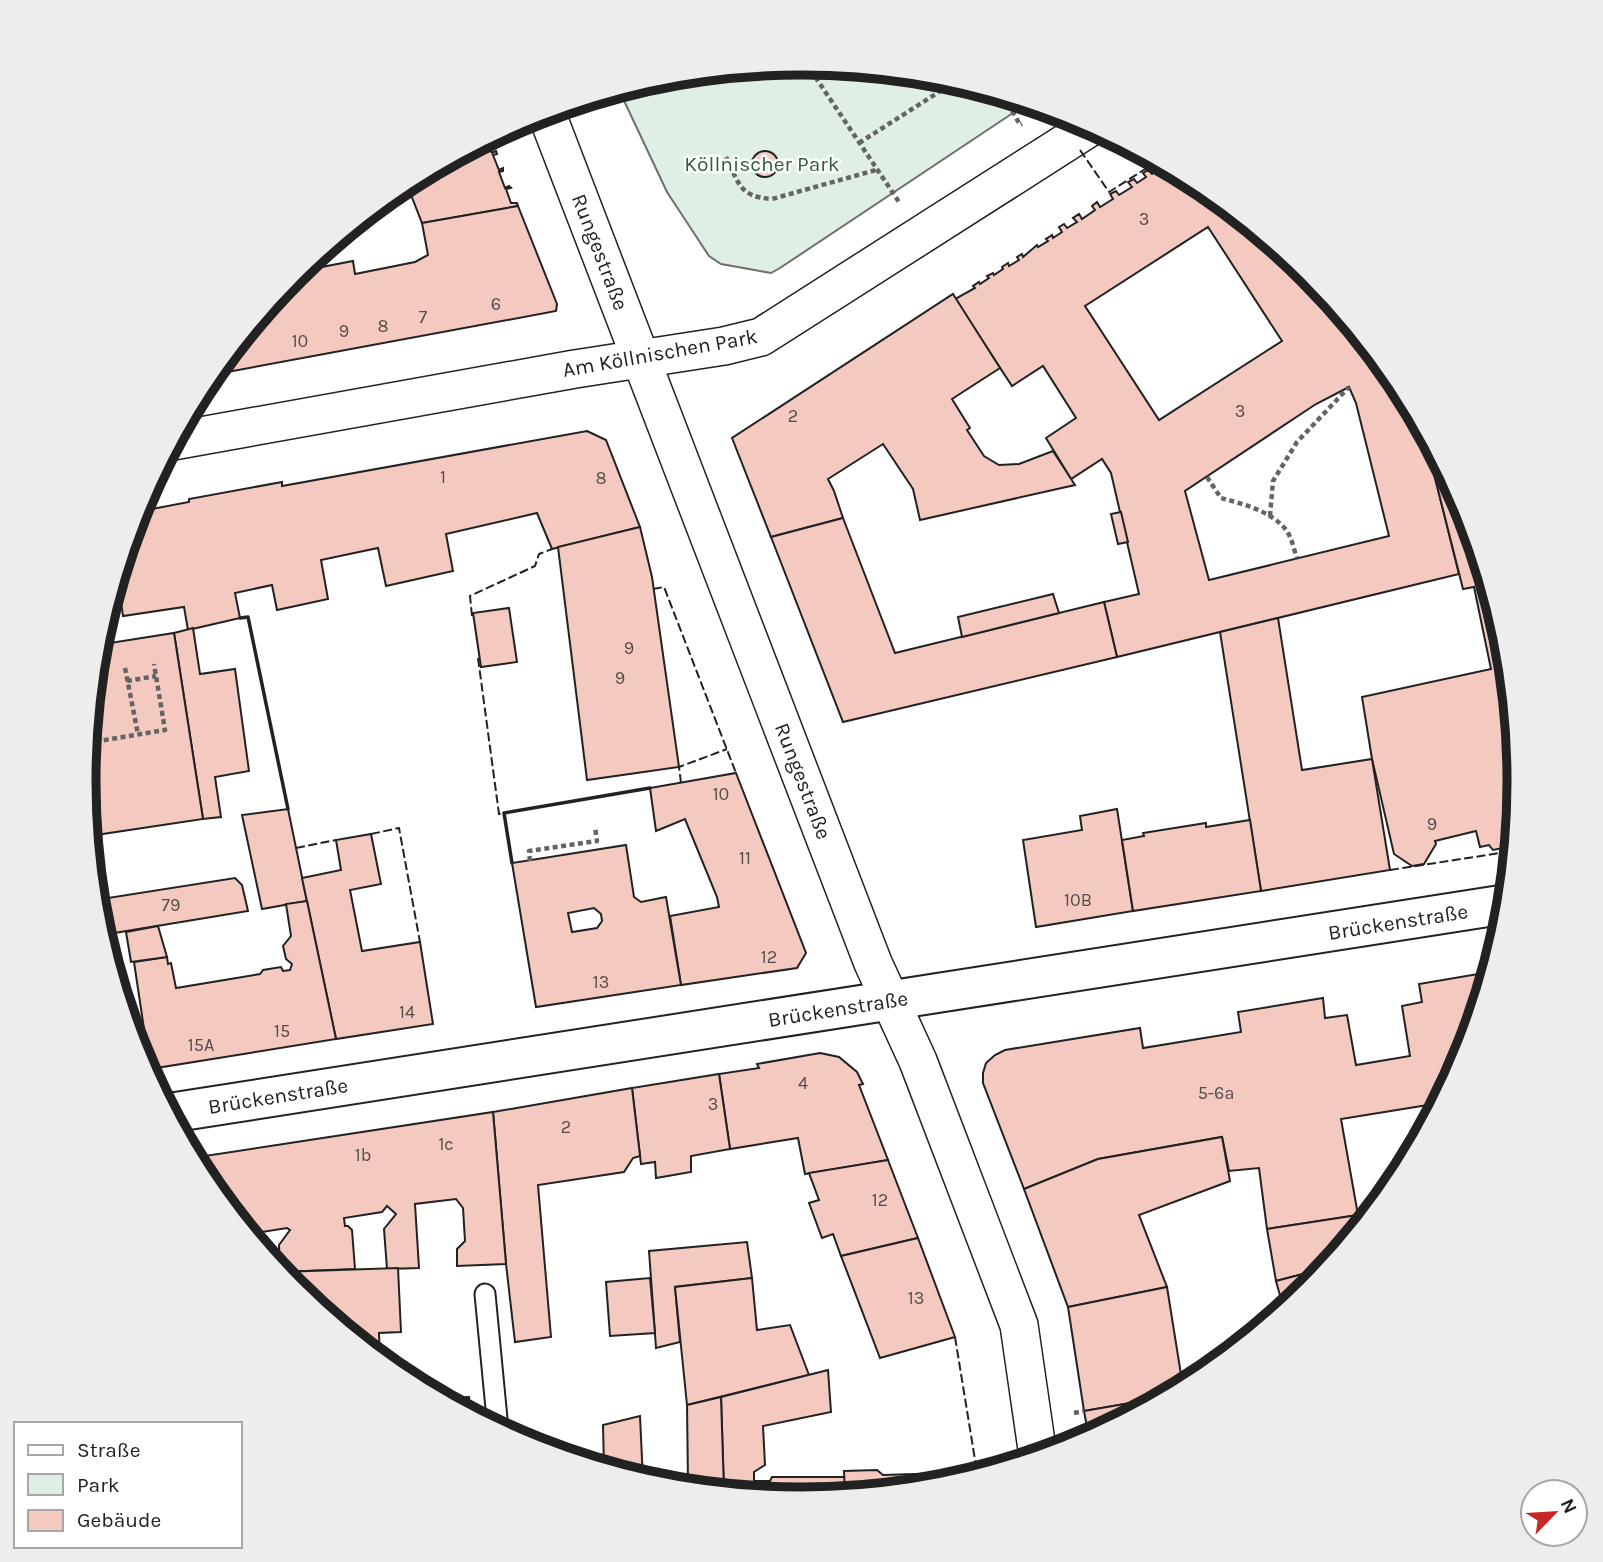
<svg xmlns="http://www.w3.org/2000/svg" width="1603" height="1562" font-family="Karla,sans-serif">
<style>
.green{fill:#e0efe3;stroke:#6f6f6f;stroke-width:2}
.building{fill:#f3c9c0;stroke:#222;stroke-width:2;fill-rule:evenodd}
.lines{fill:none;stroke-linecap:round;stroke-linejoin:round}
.service-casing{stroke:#222;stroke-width:23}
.minor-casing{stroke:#222;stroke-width:40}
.secondary-casing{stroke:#222;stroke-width:42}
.path{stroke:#646464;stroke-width:4.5;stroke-dasharray:5 3.5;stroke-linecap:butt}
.service{stroke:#fff;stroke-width:19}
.minor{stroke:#fff;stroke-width:37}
.secondary{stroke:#fff;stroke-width:38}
.fence{stroke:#222;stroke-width:2;stroke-dasharray:9 3.5;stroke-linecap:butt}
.wall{stroke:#222;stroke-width:3.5}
.labels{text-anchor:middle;stroke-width:5;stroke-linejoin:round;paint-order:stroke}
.number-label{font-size:18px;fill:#564c4a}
.park-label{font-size:21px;fill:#2f5e38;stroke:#fff}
.street-label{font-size:21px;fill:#222;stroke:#fff}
.rim{fill:none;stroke:#222;stroke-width:9}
</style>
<rect width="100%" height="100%" fill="#fff"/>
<path class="green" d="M802,63l140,14 86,26 -248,165 -9,5 -22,-4 -28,-5 -12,-8 -42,-64 -48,-102 43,-13z"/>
<g class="building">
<path d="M486,139l6,14 4,-2 1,3 -4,1 6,15 4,-2v3l-4,1 6,16 4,-2 2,2 -5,1 5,14h6l1,3 -96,17 -16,-41z"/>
<circle cx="765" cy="164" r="13"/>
<path d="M1162,164l39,20 108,90 90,108 23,44 37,148 -342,83 -13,-55 35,-8 -28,-121 -9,-14 -31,20 -25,-41 30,-20 -33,-52 -31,20 -57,-87 20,-11 -2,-2 6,-4 1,2 9,-6 -2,-2 6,-3 1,2 9,-6 -1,-2 6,-4 1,3 10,-6 -2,-3 5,-3 1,3 14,-12 1,2 10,-6 -2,-2 6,-4 1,3 9,-6 -3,-5 5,-3 3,4 10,-6 -4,-4 6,-4 3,5 13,-9 -3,-4 5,-4 3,5 13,-8 -3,-5 6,-3 3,4 13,-8 -4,-5 6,-3 3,4 9,-6 -3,-4 5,-3 4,4 9,-6 -2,-3zM1208,227l74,114 -123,79 -74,-114zM1349,387l7,16 33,133 -180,44 -24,-89 131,-87z"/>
<path d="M518,206l39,98 -1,7 -345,64 85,-103 57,-11 2,13 60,-12 13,-7 -6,-32z"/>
<path d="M953,294l47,74 -48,31 18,29 -3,2 17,26 15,9 20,-1 34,-13 22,34 -155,35 -7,-31 -30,-45 -55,35 6,12 9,27 -72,19 -39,-99z"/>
<path d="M1422,426l43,81 41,134 13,140 -6,64 -2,-5 -7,2 -1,6 -10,2 -4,-5 -9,2 -4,-16 -41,10 1,3 -12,20 -12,2 -18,-12 -22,-95 -10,-62 129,-28 -17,-82 -11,2z"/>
<path d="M587,431l19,9 34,87 -88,22 -15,-36 -91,21 7,37 -67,15 -8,-38 -57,12 7,39 -51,11 -5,-25 -37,8 5,25 -52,12 -4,-23 -61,9 -3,-21 -9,1 25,-84 53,-10v-3l93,-17v4z"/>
<path d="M1121,512l7,30 -10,2 -7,-30z"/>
<path d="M843,518l52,135 209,-51 13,55 -274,65 -72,-185z"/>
<path d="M640,527l12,50 27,190 -92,13 -29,-233z"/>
<path d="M1053,594l6,19 -97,24 -4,-20z"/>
<path d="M509,608l8,54 -36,5 -8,-54z"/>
<path d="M1278,618l24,152 70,-11 18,111 -129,21 -41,-259z"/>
<path d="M193,628l7,46 35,-5 14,102 -34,6 6,40 -18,2 -29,-186z"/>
<path d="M174,633l29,186 -114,17 -4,-44 11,-2 -8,-54 9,-91z"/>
<path d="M736,773l70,180 -9,15 -116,17 -11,-69 49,-9 -2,-10 -32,-78 -29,12 -6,-43z"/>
<path d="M288,809l19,92 -45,8 -20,-94z"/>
<path d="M1117,809l16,102 -97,16 -13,-87 59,-10 -2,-14z"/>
<path d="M1250,820l11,71 -128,20 -11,-71 22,-4 -1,-3 63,-10v4z"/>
<path d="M371,834l10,50 -31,6 12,61 58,-9 13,82 -97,15 -34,-161 39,-8 -5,-30z"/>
<path d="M98,835l4,31 -10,2 -3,-32z"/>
<path d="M626,845l8,52 7,5 25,-5 15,88 -145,22 -24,-144zM594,908l7,6 1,7 -5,7 -25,4 -4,-19z"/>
<path d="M235,878l7,7 6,26 -146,24 -7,-35z"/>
<path d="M307,901l29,138 -186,30 -16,-107 33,-5 1,7 3,-1 5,25 84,-14 3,-4 18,-3 2,4 7,-1 2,-6 -6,-5 -3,-13 8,-10 -5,-32z"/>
<path d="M158,926l9,31 -36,5 -5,-30z"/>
<path d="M1490,972l-25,84 -25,47 -99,16 17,96 -91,14 -8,-61 -30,3 -7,-34 -124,22 -74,30 -41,-106v-10l3,-10 9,-8 10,-5 135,-22 3,20 98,-16 -3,-20 85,-14 2,20 22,-3 9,50 54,-9 -8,-50 20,-4 -3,-18z"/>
<path d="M820,1053l19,4 18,15 6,12 -4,1 29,75 -83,14 -7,-36 -68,11 -11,-75 40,-6 -2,-4z"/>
<path d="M719,1074l11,75 -39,7v16l-35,6 -1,-16 -14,2 -9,-76z"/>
<path d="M632,1088l8,68 -7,2 -9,14 -86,13 13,152 -36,5 -9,-78 -13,-152z"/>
<path d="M493,1112l13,152 -49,2v-17l8,-8 -2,-33 -7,-9 -41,5 4,64 -32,1 -3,-40 12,-15 -9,-8 -5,6 -38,6 1,8h3l4,4 3,39 -75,3 -1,-27 11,-15 -3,-2 -38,6 -49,-62 -2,-15z"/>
<path d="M1222,1137l8,44 -91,34 28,72 -99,20 -44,-118 74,-30z"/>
<path d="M888,1160l30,78 -77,18 -8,-22 -11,4 -13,-35 10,-3 -10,-27z"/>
<path d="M1371,1213l-45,55 -50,13 -9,-52z"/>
<path d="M918,1238l37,99 -75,21 -39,-102z"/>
<path d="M747,1242l5,36 -77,9 5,55 -24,6 -7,-97z"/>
<path d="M398,1268l3,64 -22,1 1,27 -86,-72 -14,-16z"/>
<path d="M1326,1268l-17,21 -25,21 -8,-29z"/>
<path d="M650,1278l5,55 -45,3 -4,-54z"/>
<path d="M752,1278l5,52 33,-5 19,50 -122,30 -12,-118z"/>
<path d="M1167,1287l16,100 -18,10 -81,14 -16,-104z"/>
<path d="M828,1370l3,42 -68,14 2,39 -11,7v9h16l2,-4h73v18l-43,4 -78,-8 -3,-94z"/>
<path d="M469,1397l1,17 -31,-16z"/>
<path d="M721,1397l3,94 -68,-7 32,-1 -1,-78z"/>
<path d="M1165,1397l-76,41 -5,-27z"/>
<path d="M640,1416l3,64 -39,-12 -1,-43z"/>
<path d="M877,1470l6,5 94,-3v2l-36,11 -96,10 -1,-24z"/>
</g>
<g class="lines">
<g class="service-casing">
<path id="service" d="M485,1294l13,135"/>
</g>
<g class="minor-casing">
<g id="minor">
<path d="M546,112l327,851 45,98 101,264 19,131"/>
<path d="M173,441l402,-72 149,-23 37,-9 331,-211"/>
</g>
</g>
<g class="secondary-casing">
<path id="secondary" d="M169,1113l1338,-209"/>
</g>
<g class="path">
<path d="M806,63l93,139"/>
<path d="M1004,96l16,29 2,-1"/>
<path d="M859,143l97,-62"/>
<path d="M726,157c13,26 13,40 46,42l104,-29"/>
<path d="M1207,477l14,21c22,6 51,13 66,33 5,8 7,19 10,27"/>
<path d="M1270,516l3,-35 24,-39 52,-55"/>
<path d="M125,668l13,66"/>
<path d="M127,681l29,-5"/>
<path d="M87,743l78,-13 -11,-66"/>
<path d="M530,861l-1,-10 68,-10 -2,-14"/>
<path d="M1074,1413l10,-2"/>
</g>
<use href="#service" class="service"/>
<use href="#minor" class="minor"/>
<use href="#secondary" class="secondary"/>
<g class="fence">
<path d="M1056,111l9,16"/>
<path d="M1080,150l29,42 49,-31"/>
<path d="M653,589l11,-2 72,186"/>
<path d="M472,616l-2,-20 65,-30 4,-12 13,-5"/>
<path d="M478,658l21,156 5,-1"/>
<path d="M681,783l-2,-16 48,-18"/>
<path d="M371,834l28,-6 21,114"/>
<path d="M296,848l40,-8"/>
<path d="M1390,870l123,-19"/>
<path d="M955,1337l22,135"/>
</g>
<g class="wall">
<path d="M240,618l8,-1 40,192"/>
<path d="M512,863l-8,-50 146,-25"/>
</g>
</g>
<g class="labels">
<g class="number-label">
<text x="1144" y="225">3</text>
<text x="496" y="310">6</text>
<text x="423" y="323">7</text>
<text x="383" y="332">8</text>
<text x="344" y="337">9</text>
<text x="300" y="347">10</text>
<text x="1240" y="417">3</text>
<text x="793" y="422">2</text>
<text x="443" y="483">1</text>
<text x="601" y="484">8</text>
<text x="629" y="654">9</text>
<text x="620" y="684">9</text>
<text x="721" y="800">10</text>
<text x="1432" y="830">9</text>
<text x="745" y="864">11</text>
<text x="1078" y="906">10B</text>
<text x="171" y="911">79</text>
<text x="769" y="963">12</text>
<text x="601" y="988">13</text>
<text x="407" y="1018">14</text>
<text x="282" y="1037">15</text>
<text x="201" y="1051">15A</text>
<text x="803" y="1089">4</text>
<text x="1216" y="1099">5-6a</text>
<text x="713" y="1110">3</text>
<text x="566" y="1133">2</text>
<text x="446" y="1150">1c</text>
<text x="363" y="1161">1b</text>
<text x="880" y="1206">12</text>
<text x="916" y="1304">13</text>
</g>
<g class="park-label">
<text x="762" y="171">Köllnischer Park</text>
</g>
<g class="street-label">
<text transform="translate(600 252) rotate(69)" y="7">Rungestraße</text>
<text transform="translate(660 353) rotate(-10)" y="7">Am Köllnischen Park</text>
<text transform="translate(803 781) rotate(69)" y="7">Rungestraße</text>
<text transform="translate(1398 922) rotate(-9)" y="7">Brückenstraße</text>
<text transform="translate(838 1009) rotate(-9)" y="7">Brückenstraße</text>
<text transform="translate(278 1096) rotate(-9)" y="7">Brückenstraße</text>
</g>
</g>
<path d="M0 0H1603V1562H0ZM801 75H802A705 705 0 0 1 1507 780V782A705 705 0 0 1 802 1487H801A705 705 0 0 1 96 782V780A705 705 0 0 1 801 75Z" fill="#ededed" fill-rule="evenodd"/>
<path class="rim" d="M801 75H802A705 705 0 0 1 1507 780V782A705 705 0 0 1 802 1487H801A705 705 0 0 1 96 782V780A705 705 0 0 1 801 75Z"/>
<rect x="14" y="1422" width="228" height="126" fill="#ffffff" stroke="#a7a7a7" stroke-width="2"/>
<rect x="28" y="1445" width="35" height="10" fill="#ffffff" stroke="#a7a7a7" stroke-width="2"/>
<text x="77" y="1457" font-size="21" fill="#222222">Straße</text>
<rect x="28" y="1474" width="35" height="21" fill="#e0efe3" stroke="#a7a7a7" stroke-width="2"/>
<text x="77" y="1492" font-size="21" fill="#222222">Park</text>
<rect x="28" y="1510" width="35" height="21" fill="#f3c9c0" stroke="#a7a7a7" stroke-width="2"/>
<text x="77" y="1527" font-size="21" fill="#222222">Gebäude</text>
<g transform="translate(1554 1513) rotate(65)"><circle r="33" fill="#ffffff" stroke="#a7a7a7" stroke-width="2"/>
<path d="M0-5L12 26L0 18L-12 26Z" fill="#c62828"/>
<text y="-10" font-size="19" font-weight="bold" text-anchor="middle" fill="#222222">N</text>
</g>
</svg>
